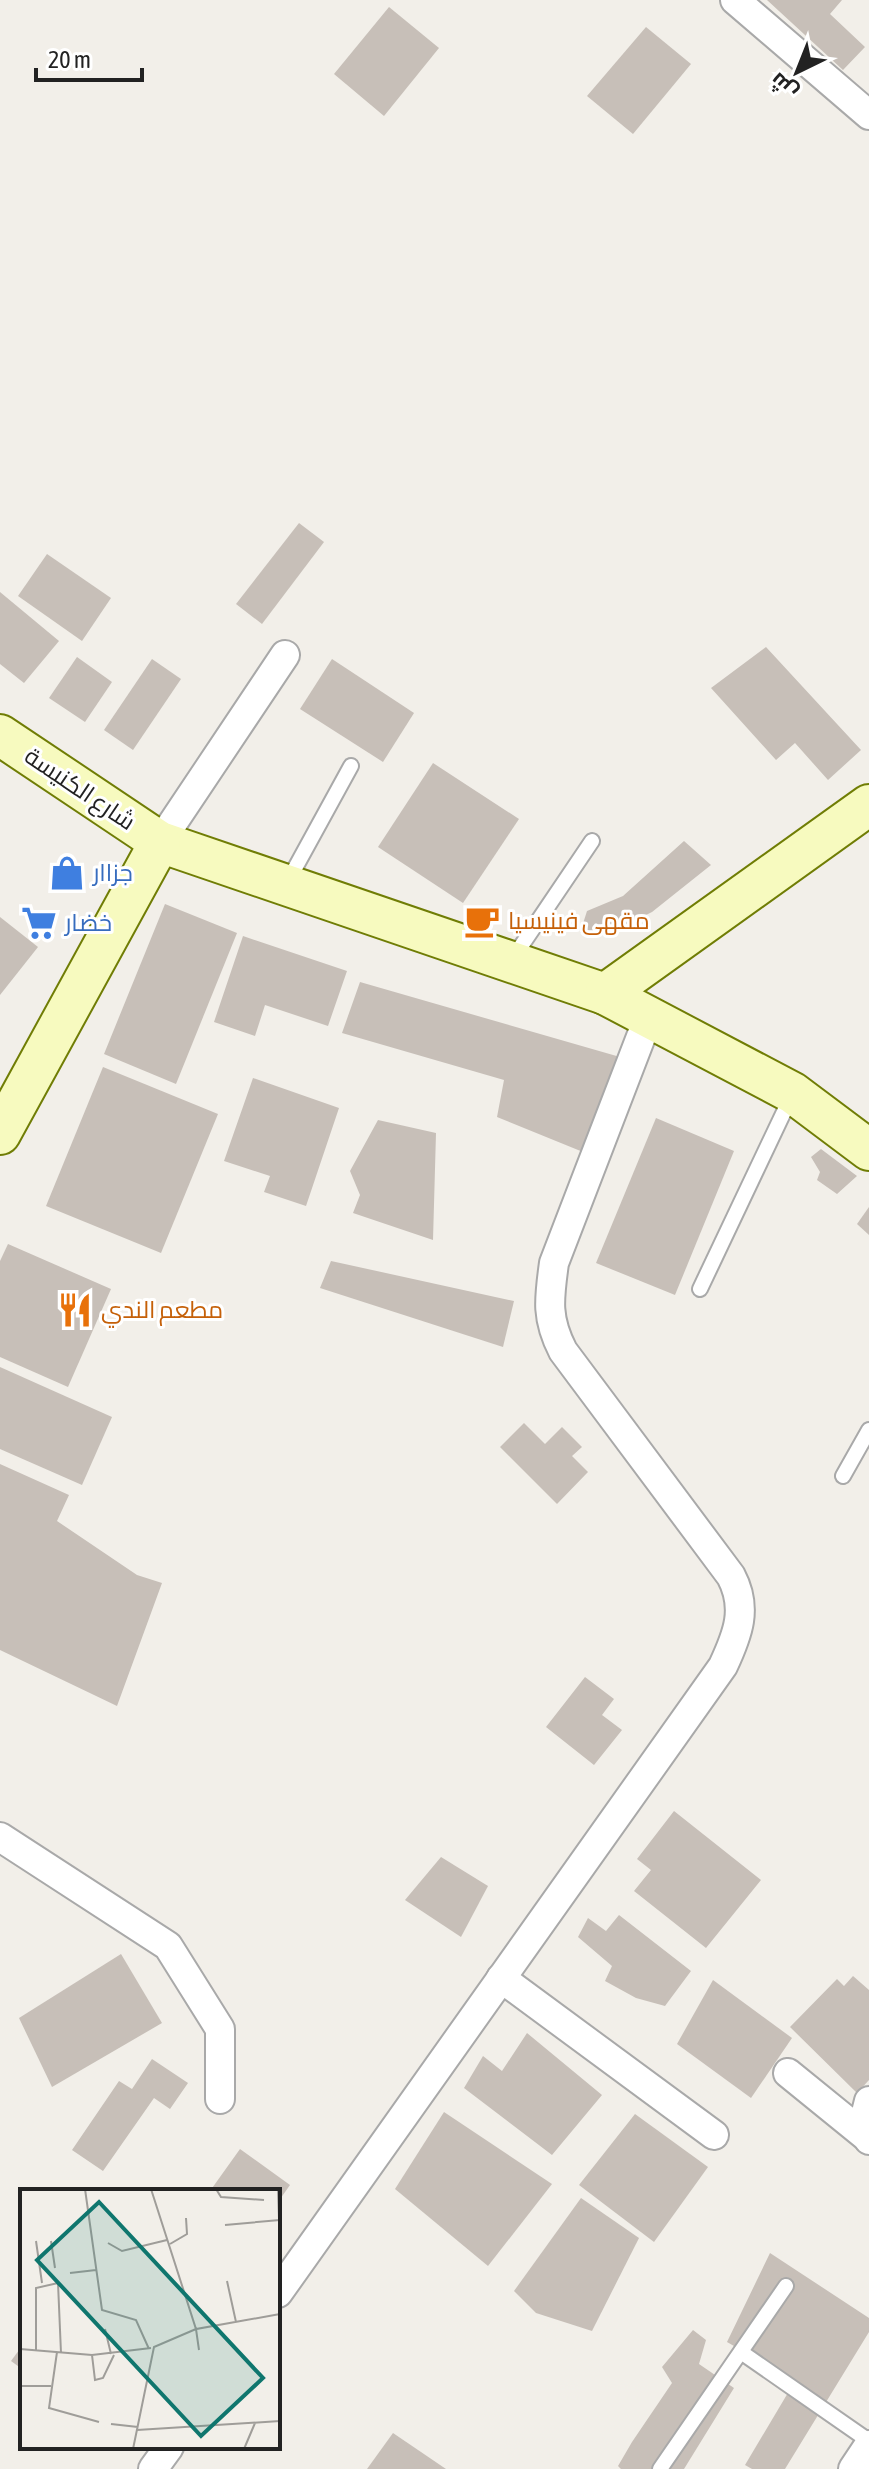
<svg xmlns="http://www.w3.org/2000/svg" width="869" height="2469" font-family="'Asap Condensed',Cairo,sans-serif">
<style>
.building{fill:#c7bfb8}
.lines{fill:none;stroke-linecap:round;stroke-linejoin:round}
.lane-casing{stroke:#a9a9a9;stroke-width:18}
.street-casing{stroke:#a9a9a9;stroke-width:32}
.secondary-casing{stroke:#707d05;stroke-width:44}
.lane{stroke:#fff;stroke-width:14}
.street{stroke:#fff;stroke-width:28}
.secondary{stroke:#f7fabf;stroke-width:40}
.labels{text-anchor:middle;stroke-width:6;stroke-linejoin:round;paint-order:stroke}
.street-label{font-size:24px;fill:#222;stroke:#fff}
.shop-label{font-size:24px;fill:#366cbe;stroke:#fff;text-anchor:start}
.food-label{font-size:24px;fill:#c56008;stroke:#fff;text-anchor:start}
.inset-road{fill:none;stroke:#9f9d99;stroke-width:2}
.view{fill:#0f766e;fill-opacity:0.15;stroke:#0f766e;stroke-width:4}
.inset-edge{fill:none;stroke:#222;stroke-width:4}
</style>
<rect width="100%" height="100%" fill="#f2efe9"/>
<g class="building">
<path d="M767,0h75l-12,14 35,33 -22,23z"/>
<path d="M389,7l50,41 -55,68 -50,-42z"/>
<path d="M646,27l45,37 -58,70 -46,-38z"/>
<path d="M299,523l25,19 -62,82 -26,-20z"/>
<path d="M47,554l64,44 -29,43 -64,-45z"/>
<path d="M0,592l59,49 -35,42 -24,-19z"/>
<path d="M766,647l95,103 -33,30 -33,-37 -19,17 -65,-72z"/>
<path d="M77,657l35,25 -27,40 -36,-24z"/>
<path d="M152,659l29,20 -48,71 -29,-20z"/>
<path d="M332,659l82,54 -31,49 -83,-53z"/>
<path d="M433,763l86,56 -56,84 -85,-56z"/>
<path d="M684,841l27,24 -59,47 -42,21h-30l7,-22 36,-15z"/>
<path d="M165,904l72,29 -61,151 -72,-30z"/>
<path d="M0,917l38,30 -38,48z"/>
<path d="M243,936l104,35 -19,55 -63,-21 -10,31 -41,-14z"/>
<path d="M360,982l260,75 -37,95 -86,-35 7,-37 -162,-47z"/>
<path d="M103,1067l115,47 -57,139 -115,-47z"/>
<path d="M253,1078l86,30 -33,98 -42,-14 6,-16 -46,-15z"/>
<path d="M656,1118l78,33 -59,144 -79,-32z"/>
<path d="M378,1120l58,13 -3,107 -80,-27 7,-18 -10,-24z"/>
<path d="M821,1149l36,27 -20,18 -20,-14 3,-8 -9,-15z"/>
<path d="M869,1207v28l-12,-11z"/>
<path d="M8,1244l103,45 -43,98 -68,-30v-96z"/>
<path d="M331,1261l183,40 -11,46 -183,-59z"/>
<path d="M0,1367l112,50 -30,68 -82,-36z"/>
<path d="M524,1423l21,21 17,-17 20,20 -10,9 16,16 -31,32 -57,-57z"/>
<path d="M0,1464l69,31 -12,26 80,54 25,8 -45,123 -117,-56z"/>
<path d="M585,1677l29,22 -12,16 20,15 -28,35 -48,-38z"/>
<path d="M674,1811l87,69 -55,68 -72,-57 17,-21 -14,-11z"/>
<path d="M441,1857l47,29 -27,51 -56,-37z"/>
<path d="M619,1915l72,56 -26,35 -29,-8 -31,-17 7,-15 -34,-29 10,-19 18,13z"/>
<path d="M121,1954l41,69 -110,64 -33,-69z"/>
<path d="M853,1976l16,14v90l-12,13 -67,-66 47,-48 7,7z"/>
<path d="M713,1980l79,58 -41,60 -74,-54z"/>
<path d="M527,2033l75,62 -50,60 -88,-67 19,-32 19,15z"/>
<path d="M152,2059l36,24 -18,26 -16,-11 -51,73 -31,-21 47,-69 13,8z"/>
<path d="M444,2112l108,72 -64,82 -93,-77z"/>
<path d="M635,2114l73,53 -54,75 -75,-57z"/>
<path d="M240,2149l50,36 -12,17v-11h-68z"/>
<path d="M581,2198l58,40 -47,93 -56,-18 -22,-22z"/>
<path d="M770,2253l99,65v14l-84,137h-33l-7,-4 50,-84 -68,-39z"/>
<path d="M693,2330l13,10 -7,24 35,24 -50,81h-63l-3,-3 14,-24 40,-59 -10,-16z"/>
<path d="M22,2346v23l-11,-8z"/>
<path d="M393,2433l53,36h-79z"/>
</g>
<g class="lines">
<g class="lane-casing">
<g id="lane">
<path d="M288,881l63,-115"/>
<path d="M513,958l79,-117"/>
<path d="M700,1289l91,-192"/>
<path d="M843,1476l26,-46"/>
<path d="M741,2352l128,89"/>
<path d="M660,2469l126,-183"/>
</g>
</g>
<g class="street-casing">
<g id="street">
<path d="M735,0l134,115"/>
<path d="M160,842l125,-187"/>
<path d="M0,1837l168,109 52,83v70"/>
<path d="M501,1978l213,157"/>
<path d="M788,2073l80,65"/>
<path d="M869,2101l-5,20 5,19"/>
<path d="M278,2293l445,-627c15,-32 25,-58 8,-90l-168,-225c-17,-33 -14,-52 -9,-88l95,-247"/>
<path d="M153,2469l16,-22"/>
<path d="M853,2469l16,-24"/>
</g>
</g>
<g class="secondary-casing">
<g id="secondary">
<path d="M0,735l160,107 445,152 264,-189"/>
<path d="M605,994l188,99 76,57"/>
<path d="M0,1134l160,-292"/>
</g>
</g>
<use href="#lane" class="lane"/>
<use href="#street" class="street"/>
<use href="#secondary" class="secondary"/>
</g>
<defs>
<g id="shop-bare" transform="scale(2.76)"><path d="M-5-2.5h2.3a2.7 3.5 0 0 1 5.4 0H5L5.5 6h-11ZM-1.5-2.5h3a1.5 2.3 0 0 0-3 0Z" fill="#3f7fe0" stroke="#fff" stroke-width="2.5" paint-order="stroke"/></g>
<g id="cafe-bare" transform="scale(2.76)"><path d="M-5.5-4.5H6V0H3Q3 3.5 0 3.5H-2.5Q-5.5 3.5-5.5 0ZM3-3.2v2h1.7v-2ZM-6 4.5H4V6H-6Z" fill="#e8710a" stroke="#fff" stroke-width="2.5" paint-order="stroke"/></g>
<g id="supermarket-bare" transform="scale(2.76)"><path d="M-6-5.5h2.5l.6 2H6L4.5 2H-2.5L-4.4-4H-6ZM-1.5 3.2a1.3 1.3 0 1 0 .1 0ZM3 3.2a1.3 1.3 0 1 0 .1 0Z" fill="#3f7fe0" stroke="#fff" stroke-width="2.5" paint-order="stroke"/></g>
<g id="restaurant-bare" transform="scale(2.76)"><path d="M-5-6h1v4h1v-4h1v4h1v-4h1v5L-1.5 .5V6h-2V.5L-5-1ZM5-6V6H3V1.5H1.5Q1.5-4 5-6Z" fill="#e8710a" stroke="#fff" stroke-width="2.5" paint-order="stroke"/></g>
</defs>
<g fill-rule="evenodd">
<use href="#shop-bare" x="67" y="873"/>
<use href="#cafe-bare" x="482" y="921"/>
<use href="#supermarket-bare" x="39" y="923"/>
<use href="#restaurant-bare" x="75" y="1310"/>
</g>
<g class="labels">
<g class="street-label">
<text transform="translate(80 789) rotate(34)" y="8">شارع الكنيسة</text>
</g>
<g class="shop-label">
<text x="93" y="881">جزاار</text>
<text x="65" y="931">خضار</text>
</g>
<g class="food-label">
<text x="508" y="929">مقهى فينيسيا</text>
<text x="101" y="1318">مطعم الندي</text>
</g>
</g>
<g transform="translate(20 2189)">
<rect width="260" height="260" fill="#f2efe9"/>
<path class="inset-road" d="M65,0l17,121 34,10 13,29M131,0l45,140 84,-15M196,0l5,8 43,3M258,0l1,30M205,36l55,-5M16,52l6,42M31,52l4,27M88,54l14,8 45,-11M150,55l17,-10 -1,-16M50,84l26,-3M207,92l9,41M85,140l6,25M0,160l72,6 59,-7M16,162v-63l22,-5 3,70M37,163l-8,56 50,14M72,166l3,25 8,-2 11,-23M0,197h31M91,235l27,3M117,241l143,-9M113,260l21,-102 42,-18 3,21M224,260l11,-26"/>
<path class="view" d="M79,13l164,176 -62,58 -164,-176z"/>
<rect width="260" height="260" class="inset-edge"/>
</g>
<g transform="translate(797 72) rotate(223)" stroke="#ffffff" stroke-width="6" paint-order="stroke">
<path d="M0-6L14 30L0 20L-14 30Z" fill="#222222"/>
<text y="-12" font-size="22" font-weight="bold" text-anchor="middle" fill="#222222">ش</text>
</g>
<path d="M36 68v12h106v-12" fill="none" stroke="#222222" stroke-width="4"/>
<text x="48" y="68" font-size="24" fill="#222222" stroke="#ffffff" stroke-width="6" paint-order="stroke">20 m</text>
</svg>
